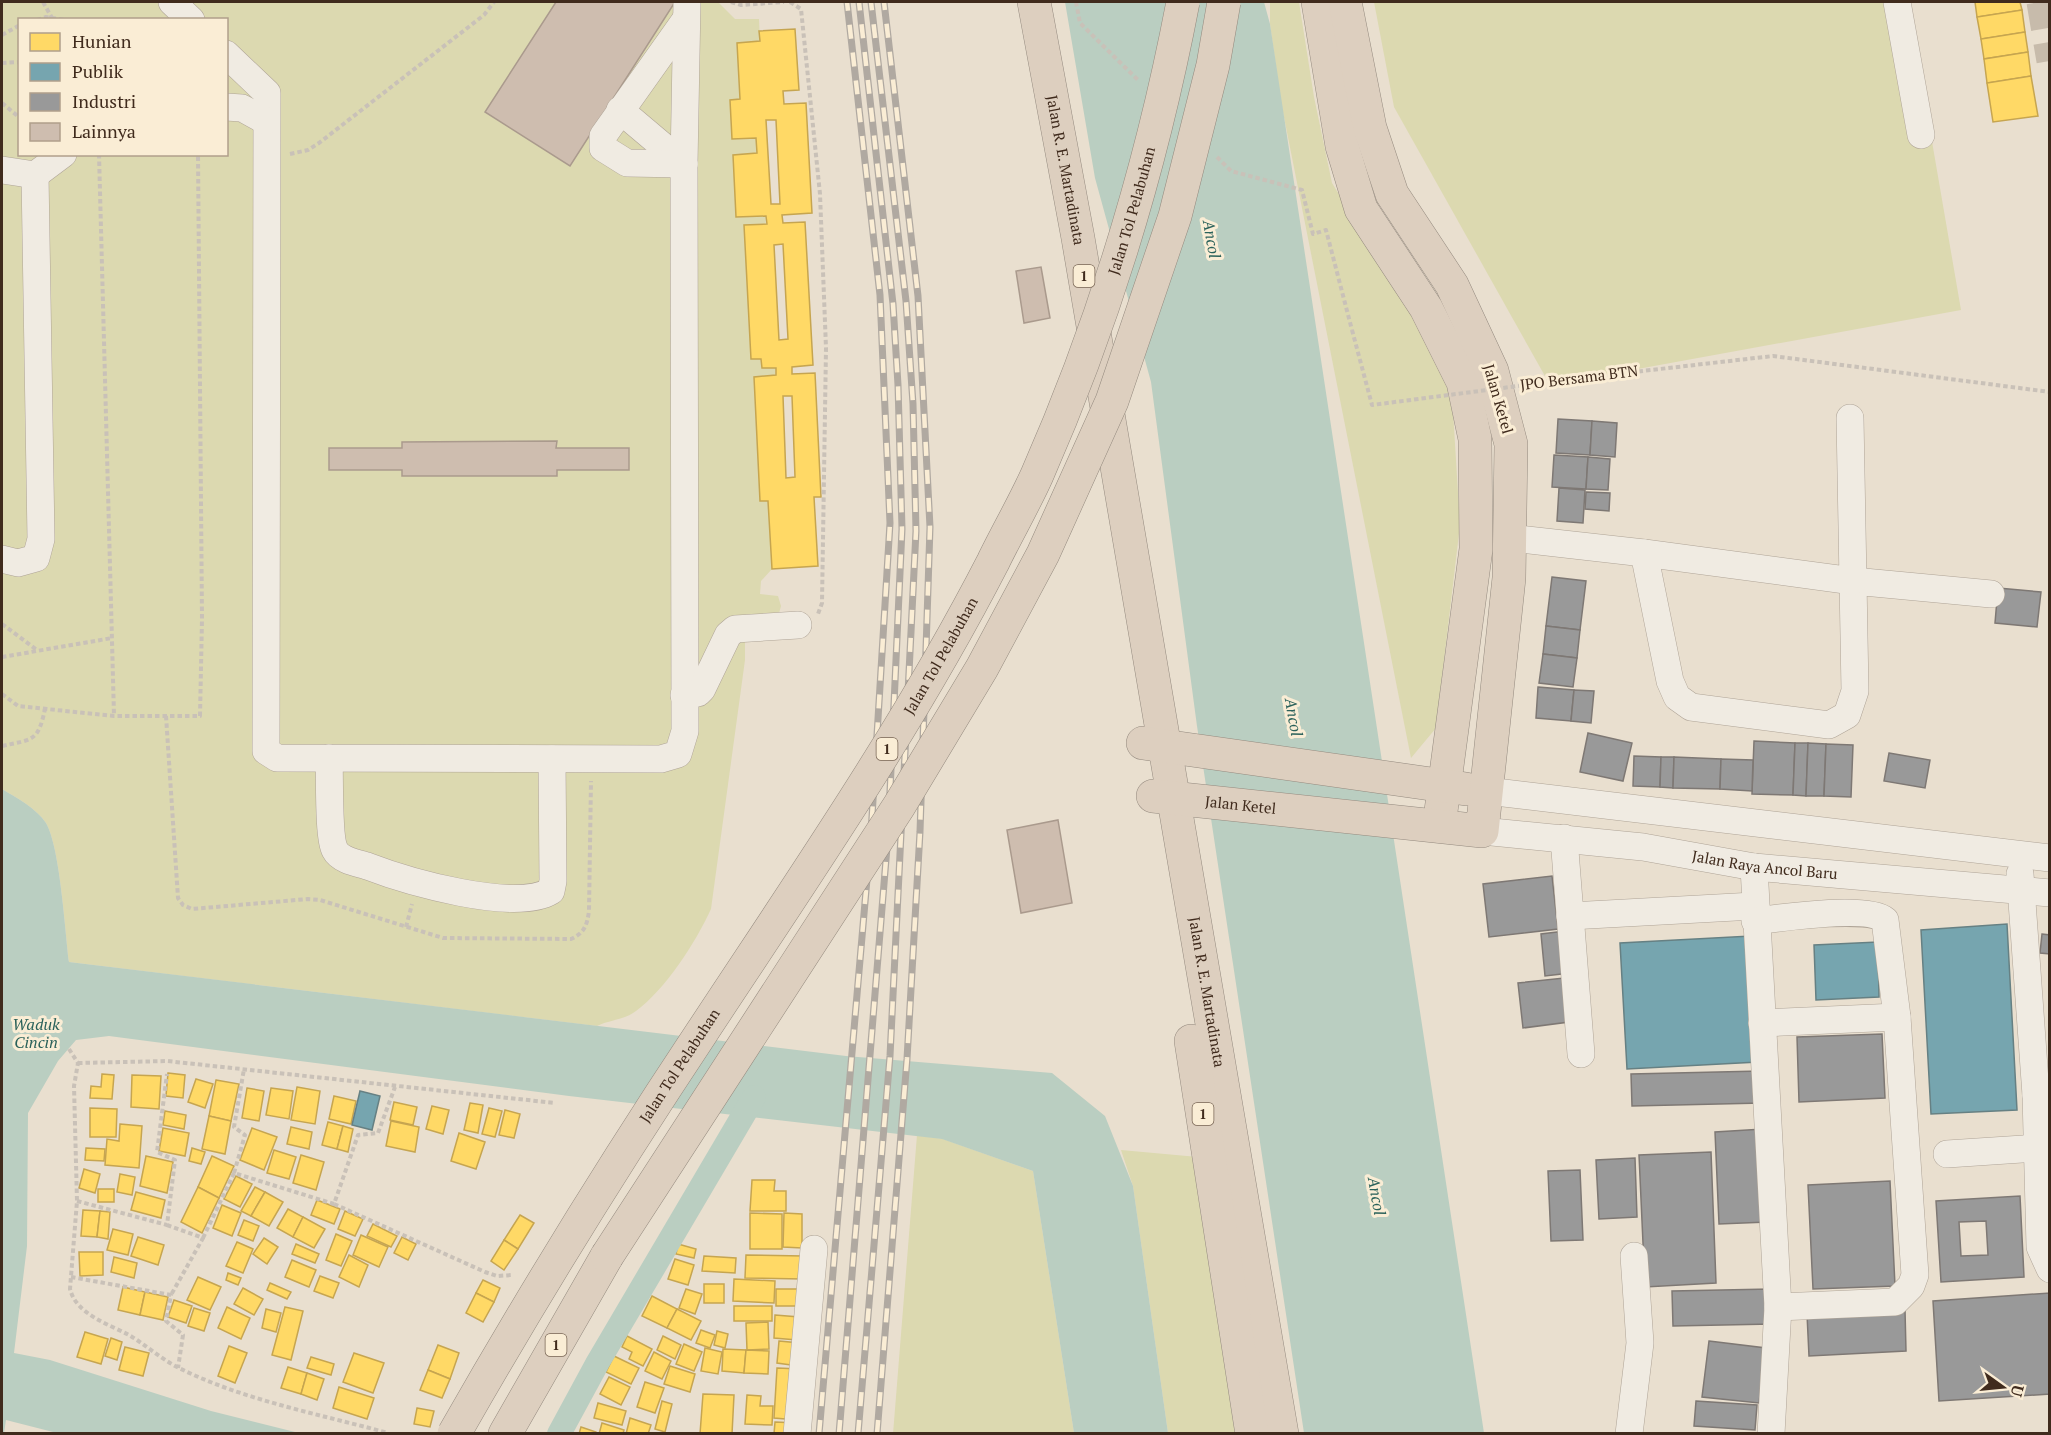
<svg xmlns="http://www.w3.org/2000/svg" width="2051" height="1435" font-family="'PT Serif',serif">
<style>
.green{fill:#dcd9b0;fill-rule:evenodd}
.water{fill:#bacec1}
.homes{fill:#ffd966;stroke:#c6a550;stroke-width:1.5;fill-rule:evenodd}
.public{fill:#76a5af;stroke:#668083;stroke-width:1.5}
.industry{fill:#999;stroke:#7e7874;stroke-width:1.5;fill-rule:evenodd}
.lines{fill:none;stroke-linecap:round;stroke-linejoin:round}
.canal{stroke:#bacec1;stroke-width:24}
.building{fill:#cebdaf;stroke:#aa9a8d;stroke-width:1.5}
.minor-tunnel{stroke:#c7bbab;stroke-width:27;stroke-dasharray:27 14;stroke-linecap:butt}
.minor-casing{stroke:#afa497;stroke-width:28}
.highway-casing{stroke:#948a7f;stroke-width:34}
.path{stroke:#c9c1b8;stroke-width:4;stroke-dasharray:4.5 3;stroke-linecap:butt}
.minor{stroke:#f0ebe2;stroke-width:27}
.highway{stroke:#ddcfbf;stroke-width:33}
.rail-casing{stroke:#b0a9a1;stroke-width:7}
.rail{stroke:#faedd5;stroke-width:4.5;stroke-dasharray:14;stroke-linecap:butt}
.highway-bridge-casing{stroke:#948a7f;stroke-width:34;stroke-linecap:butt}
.path-bridge{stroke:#c9c1b8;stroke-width:4;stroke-dasharray:4.5 3;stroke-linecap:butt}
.highway-bridge{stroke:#ddcfbf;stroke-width:33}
.labels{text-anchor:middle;stroke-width:6;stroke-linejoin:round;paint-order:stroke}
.shield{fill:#faedd5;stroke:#786554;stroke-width:1.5}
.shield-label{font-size:14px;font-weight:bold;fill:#402b1d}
.street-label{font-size:15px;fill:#402b1d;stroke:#faedd5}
.water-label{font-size:16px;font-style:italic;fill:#2a615a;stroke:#faedd5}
</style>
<rect width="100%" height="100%" fill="#e9dfcf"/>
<g class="green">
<path d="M2,2h716l17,17h24l1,22 -23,2 3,56 16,39 1,15 -24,2 3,62 30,-1 -5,143 1,9h14v7l-22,2 6,124h8l4,68 -11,12 -1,13 18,2 3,10 -3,11 -33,-1v44l-34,249c-15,33 -46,81 -75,102 -12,9 -27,9 -39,15l-528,-64c-4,-32 -9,-115 -23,-139 -10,-15 -29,-25 -44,-34zM20,20h206v134h-206z"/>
<path d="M1270,2h29l15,95 18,86 81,131 39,81 8,130 -24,203 -25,30 -130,-656 -11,-78z"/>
<path d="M1374,2h534l53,308 -411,75 -156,-278z"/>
<path d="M917,1135l26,4 90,32 41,262 -181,1z"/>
<path d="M1121,1150l88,8 45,275h-86l-35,-247z"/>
</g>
<g class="water">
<path d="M1065,2h199l6,22 214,1409h-180l-107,-707 -46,-344 -56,-204z"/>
<path d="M2,789c15,9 34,19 44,34 14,24 19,107 23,139l777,94 206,17 53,43 28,70 35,247h-94l-41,-262 -91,-32 -373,-43 -460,-60 -33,4 -18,21 -30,52 -1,133 -13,107 36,7 161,51 88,22h-242l-51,-13 -2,13h-2z"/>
</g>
<g class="homes">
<path d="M1975,2h45l2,8 -45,7z"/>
<path d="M2022,10l3,22 -44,7 -4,-22z"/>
<path d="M795,29l4,61 -16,1 1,13 22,-1 6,110 -30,2 1,8 22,-1 8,143 -21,2v7l23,-1 6,124h-7l4,69 -46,3 -4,-68h-8l-6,-124 22,-2v-7h-14l-1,-9h-10l-7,-134 23,-1 -1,-8 -30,1 -3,-62 24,-2 -1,-15 -24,1 -2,-39 10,-1 -3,-56 23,-2 -1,-10zM766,120h10l4,84h-9zM783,244l5,95 -9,1 -5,-95zM783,396h9l3,81 -9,1z"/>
<path d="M2025,32l3,20 -44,7 -3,-20z"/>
<path d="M2028,52l3,24 -44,7 -3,-24z"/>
<path d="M2031,76l7,40 -45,6 -6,-39z"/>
<path d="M168,1073l17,2 -2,23 -17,-2z"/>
<path d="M102,1074l12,1 -2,24 -22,-1 1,-12 10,1z"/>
<path d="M132,1075l29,1 -2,33 -28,-2z"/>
<path d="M196,1079l17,5 -8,24 -17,-6z"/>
<path d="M216,1080l23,4 -8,37 -22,-5z"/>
<path d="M297,1087l23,4 -5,33 -24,-4z"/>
<path d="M247,1088l17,3 -5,30 -17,-3z"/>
<path d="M271,1088l22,3 -4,28 -23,-4z"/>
<path d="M334,1096l22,5 -5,23 -22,-5z"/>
<path d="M394,1102l23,5 -4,18 -23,-5z"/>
<path d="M470,1103l13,2 -5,28 -14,-3z"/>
<path d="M432,1106l17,4 -6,24 -17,-5z"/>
<path d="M90,1108l27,1 -1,28h-26z"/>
<path d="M489,1108l13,3 -7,26 -13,-3z"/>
<path d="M505,1110l15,4 -6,24 -15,-3z"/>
<path d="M165,1111l21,4 -2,14 -21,-4z"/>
<path d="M209,1116l22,5 -6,33 -23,-5z"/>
<path d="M391,1121l28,6 -4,25 -29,-6z"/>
<path d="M328,1122l15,4 -6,23 -15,-4z"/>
<path d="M120,1124l22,2 -3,42 -34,-3 2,-26 12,2z"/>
<path d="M343,1126l10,3 -5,23 -11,-3z"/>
<path d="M291,1127l21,5 -3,17 -22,-5z"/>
<path d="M163,1128l26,5 -4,23 -26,-5z"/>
<path d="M252,1128l25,9 -13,33 -24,-10z"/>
<path d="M459,1133l26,9 -9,27 -25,-8z"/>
<path d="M86,1148l19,1 -1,12 -19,-1z"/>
<path d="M192,1148l13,4 -4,12 -12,-3z"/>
<path d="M274,1150l22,7 -7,22 -22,-6z"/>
<path d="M301,1155l23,7 -8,28 -23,-7z"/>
<path d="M146,1156l27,6 -6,31 -27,-7z"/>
<path d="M212,1156l22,10 -15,32 -21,-11z"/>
<path d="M84,1169l16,5 -5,19 -16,-5z"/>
<path d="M120,1174l15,3 -3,18 -15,-3z"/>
<path d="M236,1176l16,8 -12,23 -16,-8z"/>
<path d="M752,1180h23l-1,11h12v20h-36z"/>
<path d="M198,1187l21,11 -17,35 -21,-11z"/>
<path d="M255,1187l10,5 -14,24 -10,-5z"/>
<rect x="98" y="1189" width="16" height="13"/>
<path d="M136,1192l29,8 -4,18 -30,-8z"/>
<path d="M265,1192l18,10 -14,24 -18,-10z"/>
<path d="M317,1200l23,9 -6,15 -23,-9z"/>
<path d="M222,1205l19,8 -9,23 -19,-8z"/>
<path d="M288,1209l15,8 -10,20 -16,-9z"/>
<path d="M83,1210l17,1 -3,26 -16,-1z"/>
<path d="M100,1211l10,1 -2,27 -11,-2z"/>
<path d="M345,1211l18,8 -8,17 -17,-7z"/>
<path d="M750,1213l32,1v35h-32z"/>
<path d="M784,1213l18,1v34l-19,-1z"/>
<path d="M520,1215l14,8 -16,26 -14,-9z"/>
<path d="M303,1217l22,12 -11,19 -21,-11z"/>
<path d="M244,1220l15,6 -6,15 -15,-6z"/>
<path d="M373,1224l24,12 -6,11 -24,-11z"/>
<path d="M113,1229l20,5 -5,21 -21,-5z"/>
<path d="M336,1234l16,7 -11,25 -15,-6z"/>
<path d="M361,1235l27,12 -9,20 -26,-12z"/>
<path d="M138,1237l26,8 -6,20 -27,-9z"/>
<path d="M402,1237l14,7 -8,16 -14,-7z"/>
<path d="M264,1238l14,9 -11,17 -14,-10z"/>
<path d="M504,1240l14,9 -14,21 -13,-9z"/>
<path d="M237,1242l16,7 -10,24 -17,-7z"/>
<path d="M296,1244l23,10 -4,9 -23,-9z"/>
<path d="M678,1244l18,5 -2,9 -18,-4z"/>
<path d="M79,1252h24v23l-23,1z"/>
<path d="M349,1255l19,10 -9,22 -20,-10z"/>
<path d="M746,1255l57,1v23l-58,-1z"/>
<path d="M704,1256l32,2 -1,15 -33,-2z"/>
<path d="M114,1257l23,6 -3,15 -23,-6z"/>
<path d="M675,1259l19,6 -6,20 -20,-6z"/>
<path d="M292,1260l24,10 -7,17 -24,-10z"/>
<path d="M228,1273l13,5 -3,7 -12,-5z"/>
<path d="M320,1276l19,7 -6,15 -19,-7z"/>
<path d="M198,1277l23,10 -11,23 -23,-10z"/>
<path d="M734,1279l41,2 -1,22 -41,-2z"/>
<path d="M483,1280l17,8 -6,14 -18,-9z"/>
<path d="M270,1283l21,9 -4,7 -20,-9z"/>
<rect x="704" y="1284" width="20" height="19"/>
<path d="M123,1287l22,5 -5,23 -22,-5z"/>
<path d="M243,1288l20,11 -9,16 -20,-11z"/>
<path d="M686,1289l16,5 -7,20 -16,-6z"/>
<rect x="776" y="1289" width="28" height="17"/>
<path d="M145,1292l23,5 -5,23 -23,-5z"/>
<path d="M476,1293l18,9 -11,20 -17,-9z"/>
<path d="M652,1296l25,13 -10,19 -25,-12z"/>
<path d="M174,1300l18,6 -6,17 -18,-6z"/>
<rect x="734" y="1306" width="38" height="15"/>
<path d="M227,1307l23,11 -9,21 -23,-11z"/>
<path d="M285,1307l18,4 -12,49 -19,-5z"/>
<path d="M194,1308l16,5 -6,18 -16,-5z"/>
<path d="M266,1309l15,4 -5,19 -14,-4z"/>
<path d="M677,1309l24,12 -10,19 -24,-12z"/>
<path d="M775,1315l24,2 -2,23 -23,-2z"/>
<path d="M768,1322l1,27 -22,1 -1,-27z"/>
<path d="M701,1330l14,5 -5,13 -14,-5z"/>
<path d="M717,1331l11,3 -3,14 -11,-3z"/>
<path d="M85,1332l23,7 -7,25 -24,-7z"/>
<path d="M627,1336l25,13 -9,17 -14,-7 3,-7 -10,-5z"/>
<path d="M663,1336l18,9 -6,14 -18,-9z"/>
<path d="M111,1338l11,4 -5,18 -12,-4z"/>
<path d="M779,1341l21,2 -2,23 -21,-3z"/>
<path d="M684,1344l18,8 -8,19 -18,-7z"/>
<path d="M438,1345l21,8 -9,26 -22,-9z"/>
<path d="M229,1346l18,7 -12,30 -17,-7z"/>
<path d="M125,1347l24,6 -6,23 -24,-6z"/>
<path d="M705,1348l17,4 -4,22 -17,-3z"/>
<path d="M723,1349l23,1 -2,23 -22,-2z"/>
<path d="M746,1350l23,1 -1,23 -24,-1z"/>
<path d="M654,1352l17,9 -9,18 -17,-8z"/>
<path d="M354,1353l30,10 -11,30 -30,-11z"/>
<path d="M614,1356l25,12 -8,16 -25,-12z"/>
<path d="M311,1357l23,7 -3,11 -24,-7z"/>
<path d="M670,1366l25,8 -5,18 -26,-8z"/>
<path d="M288,1367l19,6 -6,21 -20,-6z"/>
<path d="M777,1368l23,1 -3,51 -23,-2z"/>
<path d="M428,1370l22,9 -8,19 -22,-8z"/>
<path d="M307,1373l17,6 -7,21 -16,-6z"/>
<path d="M609,1377l21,10 -9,18 -21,-11z"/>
<path d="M645,1382l19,6 -9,25 -18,-6z"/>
<path d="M339,1387l35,11 -7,21 -34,-11z"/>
<path d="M703,1394l31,1 -2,39h-32z"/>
<path d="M747,1395l14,1 -1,10h13l-1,19 -27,-1z"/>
<path d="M662,1401l10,3 -7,28 -10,-3z"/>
<path d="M598,1403l28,8 -4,14 -28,-7z"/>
<path d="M417,1408l17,3 -4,16 -16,-3z"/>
<path d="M630,1418l21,7 -3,9h-22z"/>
<path d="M775,1422l22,1 -1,11h-22z"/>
<path d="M602,1423l22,7 -1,4h-24z"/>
<path d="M581,1427l15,5v2h-17z"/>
</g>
<g class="public">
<path d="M2007,924l10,186 -86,4 -10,-184z"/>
<path d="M1751,936l7,126 -131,7 -7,-126z"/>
<path d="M1878,942l1,55 -63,3 -2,-55z"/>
<path d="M360,1091l20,5 -8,34 -20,-5z"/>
</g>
<g class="industry">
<path d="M1558,419l34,2 -2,34 -34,-2z"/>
<path d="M1592,421l25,2 -2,34 -25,-2z"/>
<path d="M1554,455l34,2 -2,32 -34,-2z"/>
<path d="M1588,457l22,2 -2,31 -22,-1z"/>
<path d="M1559,488l26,2 -2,33 -26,-2z"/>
<path d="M1586,492l24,1 -1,18 -24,-2z"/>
<path d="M1552,577l34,4 -6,49 -34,-4z"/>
<path d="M1998,588l43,4 -4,35 -42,-4z"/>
<path d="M1546,626l34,4 -3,28 -34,-4z"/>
<path d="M1543,654l34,4 -4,29 -34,-4z"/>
<path d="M1538,687l36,3 -3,31 -35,-3z"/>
<path d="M1574,690l20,1 -3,32 -20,-2z"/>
<path d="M1588,733l44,10 -9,38 -43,-9z"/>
<path d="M1754,741l41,2 -2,52 -41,-1z"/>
<path d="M1795,743h13l-2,53 -13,-1z"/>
<path d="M1808,743l18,1 -2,52h-18z"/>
<path d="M1826,744l27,1 -2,52 -27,-1z"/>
<path d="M1889,753l41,7 -5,28 -41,-7z"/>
<path d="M1634,756l27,1 -1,30 -27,-1z"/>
<path d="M1661,757h13l-1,31 -13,-1z"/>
<path d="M1674,757l47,2 -1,30 -47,-1z"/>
<path d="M1721,759l32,1 -1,31 -32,-2z"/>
<path d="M1552,876l6,53 -69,8 -6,-53z"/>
<path d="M1565,931l5,42 -25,3 -4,-42z"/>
<path d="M2042,934l8,1v19l-10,-1z"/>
<path d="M1564,978l5,44 -46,6 -5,-45z"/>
<path d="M1882,1034l3,64 -86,4 -2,-65z"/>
<path d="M1761,1071l1,32 -130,3 -1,-32z"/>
<path d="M1763,1129l4,93 -48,2 -4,-92z"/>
<path d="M1711,1152l5,131 -71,4 -6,-132z"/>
<path d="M1635,1158l2,59 -38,2 -3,-59z"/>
<path d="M1580,1170l3,70 -32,1 -3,-70z"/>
<path d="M1890,1181l5,105 -82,3 -5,-104z"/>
<path d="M2020,1196l4,81 -83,5 -5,-81zM1986,1221l2,34 -27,1 -2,-34z"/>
<path d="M1771,1289l1,35 -99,2 -1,-35z"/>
<path d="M2050,1293v101l-111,7 -6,-100z"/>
<path d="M1905,1310l1,41 -97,5 -2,-42z"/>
<path d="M1709,1341l57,7 -7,55 -57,-6z"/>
<path d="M1696,1401l61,4 -2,25 -61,-4z"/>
</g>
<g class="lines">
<path class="canal" d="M559,1434l39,-72 156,-265"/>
</g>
<g class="building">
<path d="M556,2h119l-105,164 -85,-54z"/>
<path d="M1041,267l9,51 -26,5 -8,-52z"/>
<path d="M557,441l-1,7h73v22h-72v6h-155v-6h-73v-22h73v-6z"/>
<path d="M1058,820l14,83 -51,10 -14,-83z"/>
</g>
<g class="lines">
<path class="minor-tunnel" d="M2040,2l10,59"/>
<g class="minor-casing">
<g id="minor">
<path d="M172,2l19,18"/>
<path d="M1897,2l24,133"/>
<path d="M226,54l41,39 -1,658 11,7 384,1 17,-5 7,-23 -1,-567 3,-162"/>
<path d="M226,107l16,1 24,13"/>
<path d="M620,110l64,54"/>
<path d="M684,164l-57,-1 -24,-15v-12l83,-117"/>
<path d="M2,170l33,5 28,-21"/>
<path d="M1511,538l133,15 26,128 7,16 14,10 138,18 18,-10 8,-24 -2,-110 138,13"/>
<path d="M1644,553l209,28 -3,-163"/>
<path d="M2,559l16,4 18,-5 5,-19 -6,-364"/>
<path d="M684,695l14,-2 4,-4 26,-54 7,-6 63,-4"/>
<path d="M329,758c1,17 -1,80 6,92 5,10 22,13 32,16 39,15 148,47 184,25l2,-10 -1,-122"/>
<path d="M1487,791l563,67"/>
<path id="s1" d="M1482,831l161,16 111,20 296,26"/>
<path d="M1564,838l17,216"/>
<path d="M1754,867l24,440"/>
<path d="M2020,874l16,221h14"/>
<path d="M1570,916l184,-10"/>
<path d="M1755,921c24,-3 113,-16 130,-1l12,97 18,258 -4,11 -16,16 -117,5 -7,127"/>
<path d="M1762,1023l135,-6"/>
<path d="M2036,1095l4,152 10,22"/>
<path d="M1947,1154l92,-6"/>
<path d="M797,1434l17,-185"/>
<path d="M1629,1434l11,-91 -6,-87"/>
</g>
</g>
<g class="highway-casing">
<g id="highway">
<path id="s2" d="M1034,2l44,236 204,1196"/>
<path d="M1318,2l24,144 19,63 65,99 37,74 12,57 1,110 -37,277"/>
<path d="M1143,743l323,46"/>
<path id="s3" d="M1153,796l329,35 27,-253 2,-134 -19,-73 -40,-86 -60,-91 -22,-66 -25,-126"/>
<path d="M1191,1041l61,393"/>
<path d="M505,1434l102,-178"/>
</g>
</g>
<g class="path">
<path d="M43,2l9,16"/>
<path d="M731,2l10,3 43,-3"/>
<path d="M790,2l11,7 19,185 6,154 -4,255 -4,11"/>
<path d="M1076,2l4,21 59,58"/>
<path d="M37,20l9,-3 19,3"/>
<path d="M2,35l18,-10"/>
<path d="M2,63l18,-1"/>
<path d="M2,103l18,15"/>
<path d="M99,154l15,562"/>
<path d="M290,154l18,-4 11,-7 165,-128 10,-13"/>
<path d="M1217,157l14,14 71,19 11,44 13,-4 26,100"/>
<path d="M1564,380l209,-24 277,36"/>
<path d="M2,624l35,26"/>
<path d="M2,657l110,-19"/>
<path d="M2,694l16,12 96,10h86l2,-97 -4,-465"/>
<path d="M166,716l12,182 5,7 9,4 116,-10 12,1 123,38 128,1c13,-6 16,-13 18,-28l2,-130"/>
<path d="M2,746c31,-7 36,-4 43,-37"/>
<path d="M406,927l6,-23"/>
<path d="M69,1049l9,14 -4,23 3,115 -7,88c6,25 38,35 59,46 17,10 32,24 50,33 64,32 140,46 209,65"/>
<path d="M78,1063l89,-2 388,42"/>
<path d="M234,1173l11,-38 -11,-8 10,-58"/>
<path d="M77,1201l90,24 8,-65 -18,-8 10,-78"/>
<path d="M334,1204l151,68 12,4 15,-1"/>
<path d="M167,1225l36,13 -32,57"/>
<path d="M203,1238l31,-65 100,31 24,-69 20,-2 17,-46"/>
<path d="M71,1277l100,18 -5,26 17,14 -5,33"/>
</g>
<use href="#minor" class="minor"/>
<use href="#highway" class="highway"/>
<g class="rail-casing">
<g id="rail">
<path d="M819,1434l52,-601 19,-310 -10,-228 -33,-293"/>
<path d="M839,1434l49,-599 14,-306 -4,-144 -5,-81 -34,-302"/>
<path d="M858,1434l32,-378 26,-525 -3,-127 -7,-103 -35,-299"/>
<path d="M877,1434l30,-375 13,-227 10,-305 -12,-231 -34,-294"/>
</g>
</g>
<use href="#rail" class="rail"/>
<g class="highway-bridge-casing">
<g id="highway-bridge">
<path d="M607,1256l292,-450 83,-138 61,-114 69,-153 63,-185 38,-151 11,-63"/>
<path id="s4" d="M454,1434c78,-137 161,-271 248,-402 102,-155 206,-305 291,-470 14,-29 31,-58 44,-87 67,-152 115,-311 146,-473"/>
</g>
</g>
<path class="path-bridge" d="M1352,330l20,75 192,-25"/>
<use href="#highway-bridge" class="highway-bridge"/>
</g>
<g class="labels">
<g class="shield">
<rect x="1073.5" y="265" width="21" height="22" rx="4.5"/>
<rect x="876.5" y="738" width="21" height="22" rx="4.5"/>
<rect x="1192.5" y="1103" width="21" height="22" rx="4.5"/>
<rect x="545.5" y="1334" width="21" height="22" rx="4.5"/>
</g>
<g class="shield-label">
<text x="1084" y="281">1</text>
<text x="887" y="754">1</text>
<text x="1203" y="1119">1</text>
<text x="556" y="1350">1</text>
</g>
<g class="street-label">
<text dy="5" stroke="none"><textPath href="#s2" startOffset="171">Jalan R. E. Martadinata</textPath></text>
<text dy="5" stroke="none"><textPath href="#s4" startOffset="1404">Jalan Tol Pelabuhan</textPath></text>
<text transform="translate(1579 378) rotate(-7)" y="5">JPO Bersama BTN</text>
<text transform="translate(1498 399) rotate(74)" y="5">Jalan Ketel</text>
<text dy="5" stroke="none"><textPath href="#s4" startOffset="918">Jalan Tol Pelabuhan</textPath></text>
<text dy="5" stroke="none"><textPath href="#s3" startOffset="88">Jalan Ketel</textPath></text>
<text dy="5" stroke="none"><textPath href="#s1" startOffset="285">Jalan Raya Ancol Baru</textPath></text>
<text dy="5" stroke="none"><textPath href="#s2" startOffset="1005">Jalan R. E. Martadinata</textPath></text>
<text dy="5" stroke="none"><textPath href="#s4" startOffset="432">Jalan Tol Pelabuhan</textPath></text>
</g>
<g class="water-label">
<text transform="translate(1212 239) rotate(80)" y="6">Ancol</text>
<text transform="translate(1294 717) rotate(80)" y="6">Ancol</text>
<text x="36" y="1030">Waduk<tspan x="36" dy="18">Cincin</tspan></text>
<text transform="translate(1377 1196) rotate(80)" y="6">Ancol</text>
</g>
</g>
<rect width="2051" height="1435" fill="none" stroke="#402b1d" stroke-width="6"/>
<rect x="18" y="18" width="210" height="138" fill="#faedd5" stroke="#b09f8b" stroke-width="1.5"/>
<rect x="30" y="33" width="30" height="18" fill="#ffd966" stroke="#b09f8b" stroke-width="1.5"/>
<text x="72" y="48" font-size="18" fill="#402b1d">Hunian</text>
<rect x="30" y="63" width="30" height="18" fill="#76a5af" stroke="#b09f8b" stroke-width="1.5"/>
<text x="72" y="78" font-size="18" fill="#402b1d">Publik</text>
<rect x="30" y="93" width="30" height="18" fill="#999999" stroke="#b09f8b" stroke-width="1.5"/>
<text x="72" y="108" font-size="18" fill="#402b1d">Industri</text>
<rect x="30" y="123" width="30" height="18" fill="#cebdaf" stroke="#b09f8b" stroke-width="1.5"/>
<text x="72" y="138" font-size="18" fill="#402b1d">Lainnya</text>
<g transform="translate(2003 1387) rotate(105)" stroke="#faedd5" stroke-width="4.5" paint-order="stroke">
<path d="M0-4.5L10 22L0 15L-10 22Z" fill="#402b1d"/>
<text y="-9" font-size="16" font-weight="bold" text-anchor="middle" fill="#402b1d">U</text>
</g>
</svg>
